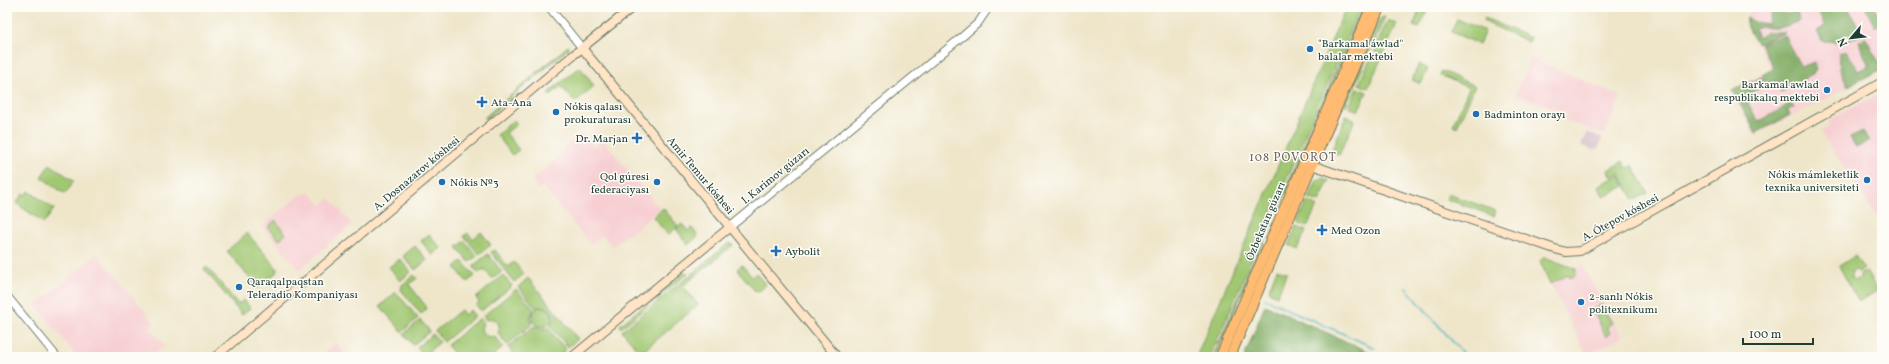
<svg xmlns="http://www.w3.org/2000/svg" width="1889" height="364" font-family="Vollkorn,serif">
<style>
.built{fill:#f7cfd2}
.industrial{fill:#d2bdc6}
.green{fill:#a1c772;stroke:#608253}
.forest{fill:#80ac64;stroke:#50744c}
.lines{fill:none;stroke-linecap:round;stroke-linejoin:round}
.stream{stroke:#48b5c4;stroke-width:1.5}
.tertiary-casing{stroke:#687868;stroke-width:9}
.secondary-casing{stroke:#687868;stroke-width:10}
.primary-casing{stroke:#687868;stroke-width:11}
.tertiary{stroke:#fff;stroke-width:7}
.secondary{stroke:#ffe4c6;stroke-width:8}
.primary{stroke:#febb71;stroke-width:9}
.poi-dot{fill:#1f6fb2;stroke:#fdfcf7;stroke-width:1.5}
.labels{text-anchor:middle;stroke-width:3;stroke-linejoin:round;paint-order:stroke}
.poi-label{font-size:11px;fill:#1f3d34;stroke:#fdfcf7;text-anchor:start}
.street-label{font-size:11px;fill:#1f3d34;stroke:#fdfcf7}
.neighbourhood-label{font-size:12px;letter-spacing:1px;fill:#6c635b;stroke:#fdfcf7}
</style>
<rect width="100%" height="100%" fill="#fdfcf7"/>
<filter id="ink" filterUnits="userSpaceOnUse"><feTurbulence type="fractalNoise" baseFrequency=".025" numOctaves="2"/><feDisplacementMap in="SourceGraphic" scale="8" xChannelSelector="R" yChannelSelector="G"/><feConvolveMatrix kernelMatrix="1 2 1 2 8 2 1 2 1" color-interpolation-filters="sRGB"/></filter>
<filter id="wash" filterUnits="userSpaceOnUse"><feTurbulence type="fractalNoise" baseFrequency=".012" numOctaves="4" result="noise"/><feDisplacementMap in="SourceGraphic" scale="16" xChannelSelector="R" yChannelSelector="G"/><feGaussianBlur stdDeviation="0.9" result="paint"/><feColorMatrix in="noise" values="0 0 0 0 0 0 0 0 0 0 0 0 0 0 0 0 0 1.4 0 .05"/><feComposite in="paint" operator="in"/></filter>
<g filter="url(#wash)">
<rect width="100%" height="100%" fill="#efe6ca"/>
<g class="built">
<path d="M1749,7h133v63l-127,65 -25,-45 42,-21 -26,-45z"/>
<path d="M1530,58l91,39 -16,38 -41,-15 2,-8 -51,-17z"/>
<path d="M1882,92v133l-62,-94 10,-5 -2,-5z"/>
<path d="M582,132l12,15 9,-7 57,69 -31,26 -1,-1 -16,13 -9,-12 -12,10 -49,-59 -4,3 -6,-9 25,-21 -1,-2 7,-6 -1,-2z"/>
<path d="M310,192l11,13 9,-7 22,26 -53,46 -37,-44 36,-30z"/>
<path d="M97,254l58,69 -6,5 16,18 -14,11h-74l-41,-52z"/>
<path d="M1544,257l32,12 6,-4 40,72 -35,18 -45,-88 -2,-6z"/>
<path d="M336,343l11,14h-29l2,-1z"/>
</g>
<path class="industrial" d="M1587,132l15,6 -4,11 -2,-1 -1,3 -14,-6z"/>
<g class="green">
<path d="M1346,7h14l-150,350h-14z"/>
<path d="M1362,7h3l-87,205 -2,-1z"/>
<path d="M1421,7h8l-10,21 -6,-2z"/>
<path d="M1383,17h2l-39,89 -2,-2 36,-85z"/>
<path d="M1485,18l46,20 -2,4 -42,-19 -3,-3z"/>
<path d="M1457,19l28,12 -6,13 -28,-12z"/>
<path d="M1388,20l9,4 -14,31 -9,-4z"/>
<path d="M568,46l1,2 -83,71 -2,-1z"/>
<path d="M1372,55l9,4 -13,29 -9,-4z"/>
<path d="M1419,64l9,5 -7,15 -9,-4z"/>
<path d="M580,67l14,19 -19,16 -14,-16 -11,10 -2,-3z"/>
<path d="M1442,71l33,15 -18,41 -4,-2 16,-37 -29,-13z"/>
<path d="M1357,88l10,4 -9,19 -9,-4z"/>
<path d="M1346,116l9,4 -16,35 -8,-3z"/>
<path d="M514,120l3,4 -11,9 13,17 -7,5 -15,-20z"/>
<path d="M1623,161l4,7 6,-2 15,27 -14,7 -15,-27 -7,4 -4,-7z"/>
<path d="M50,164l24,17 -9,13 -24,-17z"/>
<path d="M1619,175l6,11 -21,11 -6,-11z"/>
<path d="M1322,178l7,3 -10,21 -10,-4 8,-18z"/>
<path d="M29,191l25,18 -10,14 -28,-20 7,-9 2,1z"/>
<path d="M1448,194l48,17 -2,5 -48,-17z"/>
<path d="M1307,201l10,5 -10,21 -9,-4z"/>
<path d="M663,208l15,18 -10,9 -15,-18z"/>
<path d="M275,220l11,14 -7,6 -11,-13z"/>
<path d="M1271,221h2l-58,136h-2z"/>
<path d="M682,224l6,7 4,-3 6,8 -10,9 -12,-16z"/>
<path d="M1296,227l10,4 -9,18 -9,-4z"/>
<path d="M481,232l10,13 -12,9 -15,-18 4,-3 5,6z"/>
<path d="M247,233l30,35v4l-19,16 -31,-37z"/>
<path d="M429,234l12,14 -9,7 -11,-14z"/>
<path d="M465,241l12,15 -8,6 -12,-15z"/>
<path d="M729,243l4,2 -50,41 15,19 -57,48 -19,-22z"/>
<path d="M415,246l12,14 -12,10 -12,-14z"/>
<path d="M495,250l13,17 6,-5 10,12 -10,8 -23,-30z"/>
<path d="M488,254l14,18 -10,7 -8,-10 -6,4 -5,-7z"/>
<path d="M1855,256l9,13 -5,3 -4,-2 -3,1 -1,7 3,3 6,-2v-5l6,-3 11,20 -17,10h-2l-19,-35z"/>
<path d="M1544,257l32,12v6l-6,3 -2,-3 -18,9 -10,-23z"/>
<path d="M398,260h3l10,12 -11,9 -11,-14z"/>
<path d="M462,261l13,15 -8,6 -12,-15z"/>
<path d="M742,265l10,12 4,-4 10,12 -5,5 -6,1 -18,-22z"/>
<path d="M207,267l31,37 6,-4 6,8 -8,7 -38,-46z"/>
<path d="M1277,269l10,4 -10,23 -6,-3 -2,-4z"/>
<path d="M684,272l4,1 -67,55 -1,-3z"/>
<path d="M414,275l3,3 -7,6 1,3 14,18 1,5 -5,4 -20,-24 1,-5z"/>
<path d="M503,275l9,11 -31,25 -5,-6 3,-3 -3,-4z"/>
<path d="M528,278l50,61 -10,8 -18,-21 4,-8 -3,-7 -6,-5 -9,2 -18,-21z"/>
<path d="M516,289l18,20 -4,8 2,7 -25,21 -9,-12c3,-6 1,-11 -5,-14l-7,1 -3,-4z"/>
<path d="M396,292l22,26 -16,14 -22,-26z"/>
<path d="M1601,305l11,18 -5,3 3,7 -4,4 -13,-27z"/>
<circle cx="542" cy="317" r="10"/>
<path d="M461,310l4,5 5,-5 5,6 -31,26 -9,-11z"/>
<path d="M480,318l3,4 -2,7c2,6 7,9 13,7l9,11 -11,10h-35l-10,-12z"/>
<path d="M420,320l10,11 -17,14 -9,-11z"/>
<path d="M534,326l8,3 6,-1 18,22 -9,7h-41l-8,-10z"/>
<path d="M433,334l7,8 -18,15h-2l3,-3 -6,-7z"/>
</g>
<g class="forest">
<path d="M1815,7h33l14,27 -16,8 -24,-1 -5,-10 8,-5z"/>
<path d="M1865,7h10l7,16 -7,4z"/>
<path d="M1772,11l17,3 7,-3 4,9c-13,7 -25,11 -40,6l-5,3 3,9 9,-6h18l-28,12 -11,-20 1,-6 8,4 13,2z"/>
<path d="M1784,35l17,32 13,-5 2,8 -2,3 -33,19 -5,-11 -9,4 -5,-10 12,-7 -14,-24z"/>
<path d="M1866,38l12,23 2,2 2,-1v7l-34,17 -8,-17 -1,-16 8,-2 11,20 11,-5 -11,-25z"/>
<path d="M1761,77l4,8 -20,12 13,25 22,-12 11,-8 3,5 -6,3 2,5 -34,18 -24,-43z"/>
<path d="M1863,131l6,10 -13,7 -6,-11z"/>
<path d="M1265,305l107,48 -2,4h-126z"/>
</g>
<g class="lines">
<g class="stream">
<path d="M1406,288l60,69"/>
<path d="M1265,299l110,49"/>
</g>
</g>
</g>
<g filter="url(#ink)">
<g class="lines">
<g class="tertiary-casing">
<g id="tertiary">
<path d="M549,7l33,41"/>
<path d="M730,227l233,-191 15,-13 11,-16"/>
<path d="M7,296l50,61"/>
</g>
</g>
<g class="secondary-casing">
<g id="secondary">
<path d="M582,48l255,309"/>
<path d="M1306,163l249,86 11,3 14,-1 302,-169"/>
<path d="M215,357l357,-301 61,-49"/>
<path d="M572,357l158,-130"/>
</g>
</g>
<g class="primary-casing">
<g id="primary">
<path d="M1220,357l151,-350"/>
<path d="M1230,357l150,-350"/>
</g>
</g>
<use href="#tertiary" class="tertiary"/>
<use href="#secondary" class="secondary"/>
<use href="#primary" class="primary"/>
</g>
</g>
<g class="poi-dot">
<circle cx="1310" cy="49" r="4"/>
<circle cx="1827" cy="90" r="4"/>
<path d="M480 96h4v4h4v4h-4v4h-4v-4h-4v-4h4z"/>
<circle cx="556" cy="112" r="4"/>
<circle cx="1476" cy="114" r="4"/>
<path d="M635 132h4v4h4v4h-4v4h-4v-4h-4v-4h4z"/>
<circle cx="1867" cy="180" r="4"/>
<circle cx="442" cy="182" r="4"/>
<circle cx="657" cy="182" r="4"/>
<path d="M1320 224h4v4h4v4h-4v4h-4v-4h-4v-4h4z"/>
<path d="M774 245h4v4h4v4h-4v4h-4v-4h-4v-4h4z"/>
<circle cx="239" cy="287" r="4"/>
<circle cx="1581" cy="302" r="4"/>
</g>
<g class="labels">
<g class="poi-label">
<text x="1318" y="47">"Barkamal áwlad"<tspan x="1318" dy="13">balalar mektebi</tspan></text>
<text x="1819" y="88" text-anchor="end">Barkamal awlad<tspan x="1819" dy="13">respublikalıq mektebi</tspan></text>
<text x="491" y="106">Ata-Ana</text>
<text x="564" y="110">Nókis qalası<tspan x="564" dy="13">prokuraturası</tspan></text>
<text x="1484" y="118">Badminton orayı</text>
<text x="628" y="142" text-anchor="end">Dr. Marjan</text>
<text x="1859" y="178" text-anchor="end">Nókis mámleketlik<tspan x="1859" dy="13">texnika universiteti</tspan></text>
<text x="649" y="180" text-anchor="end">Qol gúresi<tspan x="649" dy="13">federaciyası</tspan></text>
<text x="450" y="186">Nókis №3</text>
<text x="1331" y="234">Med Ozon</text>
<text x="785" y="255">Aybolit</text>
<text x="247" y="285">Qaraqalpaqstan<tspan x="247" dy="13">Teleradio Kompaniyası</tspan></text>
<text x="1589" y="300">2-sanlı Nókis<tspan x="1589" dy="13">politexnikumı</tspan></text>
</g>
<g class="street-label">
<text transform="translate(416 173) rotate(-40)" y="4">A. Dosnazarov kóshesi</text>
<text transform="translate(701 175) rotate(50)" y="4">Amir Temur kóshesi</text>
<text transform="translate(775 175) rotate(-39)" y="4">I. Karimov gúzarı</text>
<text transform="translate(1620 217) rotate(-29)" y="4">A. Ótepov kóshesi</text>
<text transform="translate(1265 221) rotate(-67)" y="4">Ózbekstan gúzarı</text>
</g>
<g class="neighbourhood-label">
<text x="1293" y="161">108 POVOROT</text>
</g>
</g>
<rect width="1889" height="364" fill="none" stroke="#fdfcf7" stroke-width="24"/>
<g transform="translate(1851 38) rotate(242)" stroke="#fdfcf7" stroke-width="3" paint-order="stroke">
<path d="M0-3L7 15L0 10L-7 15Z" fill="#1f3d34"/>
<text y="-6" font-size="11" font-weight="bold" text-anchor="middle" fill="#1f3d34">N</text>
</g>
<path d="M1743 338v6h70v-6" fill="none" stroke="#1f3d34" stroke-width="2"/>
<text x="1749" y="338" font-size="12" fill="#1f3d34" stroke="#fdfcf7" stroke-width="3" paint-order="stroke">100 m</text>
</svg>
